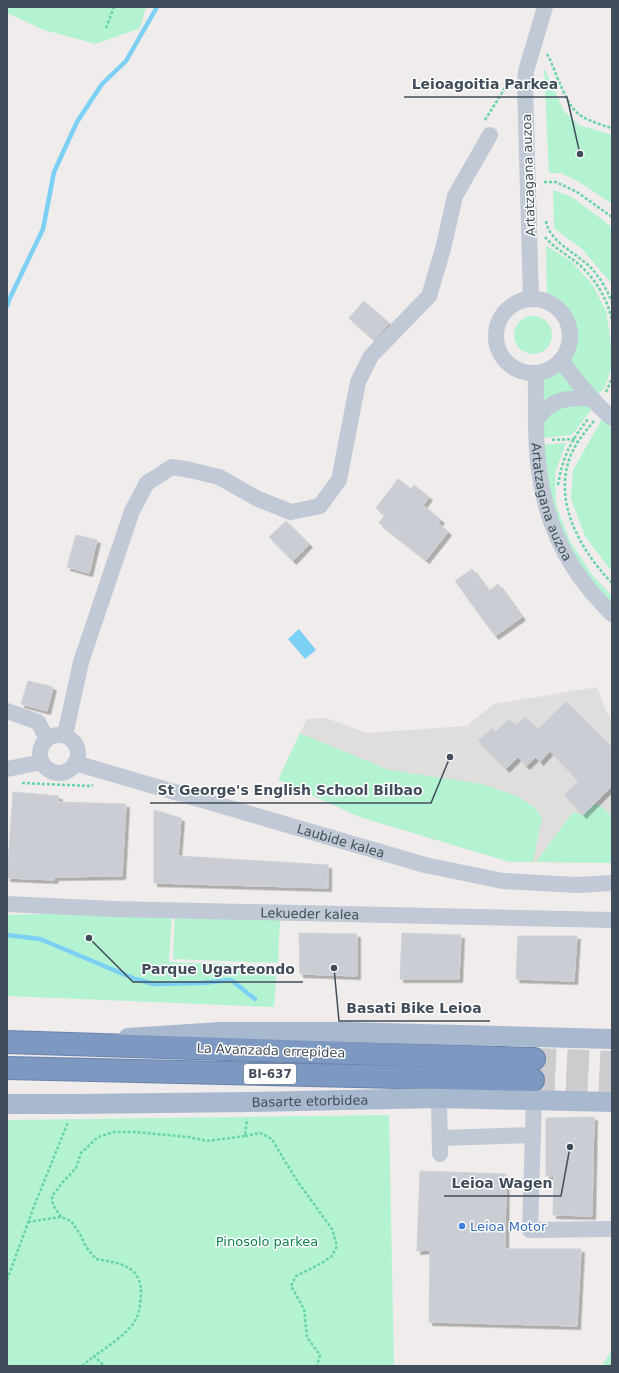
<svg xmlns="http://www.w3.org/2000/svg" width="619" height="1373" font-family="'DejaVu Sans',sans-serif">
<style>
.education{fill:#e0dddd}
.green{fill:#b3f3d2}
.water{fill:#7cd0f4}
.lines{fill:none;stroke-linecap:round;stroke-linejoin:round}
.stream{stroke:#7cd0f4;stroke-width:4.5}
.building{fill:#cacdd4;stroke:#cfd1d8;filter:url(#shadow)}
.highway-tunnel{stroke:#ccccce;stroke-width:22;stroke-dasharray:22 11;stroke-linecap:butt}
.highway-casing{stroke:#6983ac;stroke-width:24}
.path{stroke:#68d4a9;stroke-width:2.5;stroke-dasharray:3 2;stroke-linecap:butt}
.minor{stroke:#c0c9d5;stroke-width:16}
.major{stroke:#a8b8ce;stroke-width:20}
.highway{stroke:#7d98c1;stroke-width:22}
.shop-dot{fill:#3f7fe0;stroke:#fff;stroke-width:1.5}
.labels{text-anchor:middle;stroke-width:3;stroke-linejoin:round;paint-order:stroke}
.shield{fill:#fff;stroke:#7b828c;stroke-width:1}
.shield-label{font-size:12px;font-weight:bold;fill:#424d5b}
.street-label{font-size:13px;fill:#424d5b;stroke:#fff}
.shop-label{font-size:13px;fill:#366cbe;stroke:#fff;text-anchor:start}
.park-label{font-size:13px;fill:#0d8253;stroke:#fff}
.leader{fill:none;stroke:#424d5b;stroke-width:1.5}
.callout-dot{fill:#424d5b;stroke:#fff;stroke-width:1.5}
.callout-label{font-size:14px;text-anchor:middle;font-weight:bold;fill:#424d5b;stroke:#fff;stroke-width:3;stroke-linejoin:round;paint-order:stroke}
</style>
<defs>
<filter id="shadow"><feDropShadow dx="3.5" dy="3.5" stdDeviation="0" flood-color="#0004"/></filter>
</defs>
<rect width="100%" height="100%" fill="#efeceb"/>
<path class="education" d="M597,687l10,26 5,8v142l-102,-1 -150,-45 -82,-37 29,-61 19,-1 41,15 99,-7 28,-22z"/>
<g class="green">
<path d="M7,7h139l-6,21 -44,16 -52,-14 -37,-17z"/>
<path d="M544,68l20,43 15,14 33,10v69l-31,-21 -20,-10h-12z"/>
<path d="M553,190l19,7 40,30v57l-30,-35 -28,-21z"/>
<path d="M546,246l25,15 21,23 14,27 5,32 1,23 -7,21 -9,10 -31,-37 8,-14v-20l-10,-18 -16,-11z"/>
<circle cx="533" cy="335" r="19"/>
<path d="M560,366l24,29 -45,14 -1,-33 12,-4z"/>
<path d="M558,404l36,2 -22,29 -31,3 -1,-18z"/>
<path d="M602,419l10,9v144l-27,-36 -14,-37 2,-29z"/>
<path d="M566,443l-11,30 1,32 14,36 23,35 19,20v11l-22,-23 -36,-64 -13,-75z"/>
<path d="M300,733l89,37 93,14 37,13 15,10 8,10 -9,45h-23l-150,-45 -82,-37z"/>
<path d="M594,804l7,2 11,11v46l-76,-1 37,-50 10,3z"/>
<path d="M172,910l-3,52 108,4 -3,41 -267,-11v-81z"/>
<path d="M175,916l105,2 -2,45 -105,-4z"/>
<path d="M389,1115l5,251h-387v-246z"/>
<path d="M612,1349v17h-10z"/>
</g>
<path class="water" d="M299,629l17,21 -11,9 -17,-20z"/>
<g class="lines">
<g class="stream">
<path d="M7,306l2,-6 34,-71 11,-57 23,-50 25,-38 24,-23 31,-54"/>
<path d="M7,935l33,4 95,40 19,5 48,-1 29,-3 24,19"/>
</g>
</g>
<g class="building">
<path d="M364,301l25,22 -15,17 -25,-22z"/>
<path d="M398,479l13,10 3,-4 15,12 -6,8 18,15 -3,3 10,9 -22,28 -47,-37 6,-8 -9,-7z"/>
<path d="M286,521l23,23 -16,17 -24,-24z"/>
<path d="M76,535l21,5 -8,33 -22,-6z"/>
<path d="M472,569l17,22 9,-7 24,33 -27,19 -40,-55z"/>
<path d="M28,681l25,6 -6,24 -26,-7z"/>
<path d="M566,702l46,46v38l-29,29 -19,-20 15,-14 -29,-30 -10,11 -4,-5 -10,9 -8,-9 -12,12 -28,-28 14,-13 4,4 13,-13 7,7 9,-9 12,13z"/>
<path d="M13,792l46,4 -1,6 68,2 -4,72 -67,1 -1,3 -47,-2z"/>
<path d="M154,810l27,8 -3,38 150,9v23l-174,-5z"/>
<path d="M299,933l58,1v42l-57,-2z"/>
<path d="M402,933l59,2 -2,44h-59z"/>
<path d="M518,936h59l-3,45 -58,-2z"/>
<path d="M594,1117l-2,99 -39,-1 1,-39h-8v-58z"/>
<path d="M420,1171l86,3 -1,75h76l-4,77 -148,-4 1,-72 -13,1z"/>
</g>
<g class="lines">
<g class="highway-tunnel">
<path d="M534,1059l78,3"/>
<path d="M533,1080l79,2"/>
</g>
<g class="highway-casing">
<g id="highway">
<path d="M7,1042l527,17"/>
<path d="M7,1068l526,12"/>
</g>
</g>
<g class="path">
<path d="M106,28l8,-21"/>
<path d="M547,54c4,7 7,15 10,23 15,35 17,40 55,51"/>
<path d="M485,120l25,-40"/>
<path d="M544,182h12l21,10 35,25"/>
<path d="M546,221c3,21 31,32 45,47 9,9 16,22 21,34"/>
<path d="M545,237c8,10 21,17 31,25 18,14 31,36 36,58"/>
<path d="M606,392l6,-14"/>
<path d="M594,421c-10,12 -20,24 -25,39 -15,45 13,92 43,123"/>
<path d="M552,440l21,-1 5,3"/>
<path d="M558,485c4,-27 14,-47 31,-67"/>
<path d="M22,783l68,3 3,-1"/>
<path d="M245,1136l15,-3 12,6 11,19 15,24 34,47 5,17 -5,10 -10,7 -26,13 -5,10 13,23 3,28 13,18 -3,11"/>
<path d="M61,1217l-8,-12 -1,-9 10,-13 14,-15 5,-15 17,-16 16,-5h21l53,5 19,4 38,-5 2,-17"/>
<path d="M28,1222l33,-5 10,4 9,13 6,13 10,12c23,4 46,6 45,36 -1,7 -1,17 -5,24 -5,12 -30,29 -42,37"/>
<path d="M7,1280l26,-71 35,-87"/>
<path d="M82,1366l12,-10 10,10"/>
</g>
<g class="minor">
<path d="M531,298l-6,-213 1,-14 19,-64"/>
<circle cx="533" cy="336" r="37"/>
<path d="M561,360c15,21 31,41 51,58"/>
<path id="s1" d="M536,373c0,41 -2,84 8,124 10,45 35,85 68,117"/>
<path d="M537,419c14,-21 32,-22 55,-20"/>
<path d="M7,711l31,11 9,17"/>
<path d="M65,735l16,-73 51,-151 15,-28 25,-16 18,3 29,7 39,22 33,13 29,-6 19,-26 19,-98 13,-26 58,-60 14,-47 12,-53 35,-61"/>
<circle cx="59" cy="754" r="19"/>
<path id="s2" d="M75,763l350,102 78,16 74,4 35,-2"/>
<path d="M7,769l35,-7"/>
<path id="s3" d="M7,904l107,5 498,11"/>
<path d="M439,1098l1,56"/>
<path d="M534,1100l-4,130 82,-1"/>
<path d="M440,1138l93,-3"/>
</g>
<g class="major">
<path d="M128,1038l93,-6h122l269,7"/>
<path id="s4" d="M7,1104h68l174,-2 190,-4 173,4"/>
</g>
<use href="#highway" class="highway"/>
</g>
<circle class="shop-dot" cx="462" cy="1226" r="4"/>
<g class="labels">
<rect class="shield" x="244" y="1064" width="52" height="20" rx="3"/>
<g class="shield-label">
<text x="270" y="1078">BI-637</text>
</g>
<g class="street-label">
<text transform="translate(528 175) rotate(-92)" y="5">Artatzagana auzoa</text>
<text dy="5" stroke="none"><textPath href="#s1" startOffset="131">Artatzagana auzoa</textPath></text>
<text dy="5" stroke="none"><textPath href="#s2" startOffset="277">Laubide kalea</textPath></text>
<text dy="5" stroke="none"><textPath href="#s3" startOffset="303">Lekueder kalea</textPath></text>
<text transform="translate(271 1050) rotate(2)" y="5">La Avanzada errepidea</text>
<text dy="5" stroke="none"><textPath href="#s4" startOffset="303">Basarte etorbidea</textPath></text>
</g>
<g class="shop-label">
<text x="470" y="1231">Leioa Motor</text>
</g>
<g class="park-label">
<text x="267" y="1246">Pinosolo parkea</text>
</g>
</g>
<path class="leader" d="M580 154L567 97H404M450 757L431 803H150M89 938L133 982H303M334 968L339 1021H490M570 1147L561 1196H444"/>
<g class="callout-dot">
<circle cx="580" cy="154" r="4"/>
<circle cx="450" cy="757" r="4"/>
<circle cx="89" cy="938" r="4"/>
<circle cx="334" cy="968" r="4"/>
<circle cx="570" cy="1147" r="4"/>
</g>
<g class="callout-label">
<text x="485" y="89">Leioagoitia Parkea</text>
<text x="290" y="795">St George's English School Bilbao</text>
<text x="218" y="974">Parque Ugarteondo</text>
<text x="414" y="1013">Basati Bike Leioa</text>
<text x="502" y="1188">Leioa Wagen</text>
</g>
<rect width="619" height="1373" fill="none" stroke="#424d5b" stroke-width="16"/>
</svg>
